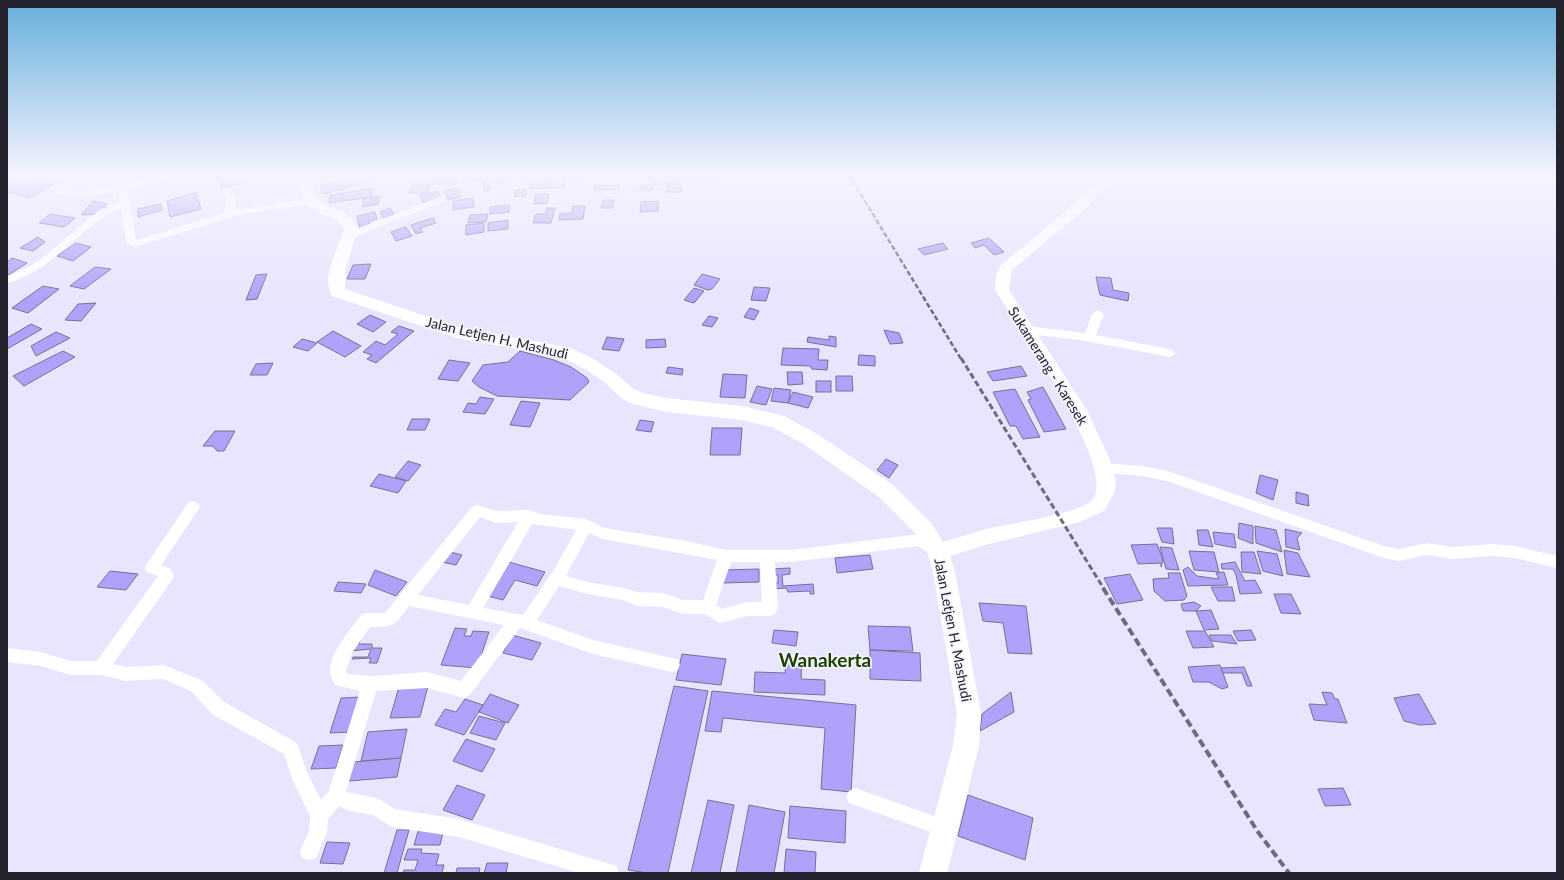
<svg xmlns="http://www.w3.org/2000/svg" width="1564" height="880" font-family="Lato,sans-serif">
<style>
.building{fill:#b2a1fb;stroke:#76728d}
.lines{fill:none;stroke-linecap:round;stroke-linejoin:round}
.minor{fill:#fff;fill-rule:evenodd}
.tertiary{fill:#fff;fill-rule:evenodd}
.secondary{fill:#fff;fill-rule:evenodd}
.rail-far2{stroke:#6d6c7c;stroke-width:2.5;stroke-dasharray:5 2.5;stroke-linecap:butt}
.rail-far1{stroke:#6d6c7c;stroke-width:3;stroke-dasharray:6 3;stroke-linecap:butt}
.rail{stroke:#6d6c7c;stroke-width:4;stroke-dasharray:8 4;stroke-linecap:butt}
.labels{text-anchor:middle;stroke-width:3.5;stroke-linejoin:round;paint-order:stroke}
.street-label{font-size:14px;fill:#24232e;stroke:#f5f4fb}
.near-quarter-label{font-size:19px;font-weight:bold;fill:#184102;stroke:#f5f4fb}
</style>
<rect width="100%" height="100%" fill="#e8e5fe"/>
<g class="building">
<path d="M12,175h20l26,6 -28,17 -23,-6v-14z"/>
<path d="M218,175h23l2,7 -22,6z"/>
<path d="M360,175h16l-1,5 -51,14 -4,-8z"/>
<path d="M466,175h9l4,1 -2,4 -14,1z"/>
<path d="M525,175h29l-1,3 -29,1z"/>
<path d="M562,175h24l-1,2h-24z"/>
<path d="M651,175h75l-73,10z"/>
<path d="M458,176l-2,8h-20l3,-7z"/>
<path d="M416,177l18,1 -4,7h-18z"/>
<path d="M503,177l1,6 -8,1 -1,-2h-6l1,8 -6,1 -1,-11z"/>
<path d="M566,179l-1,8 -36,2 1,-8z"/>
<path d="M667,184h15l-1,8h-15z"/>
<path d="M595,185h25l-1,4 -25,1z"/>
<path d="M641,185h13l-1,5h-14z"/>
<path d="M412,186h18l-3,7h-18z"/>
<path d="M372,188v9l-43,6 1,-8z"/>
<path d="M458,188l3,9 -13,3 -3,-10z"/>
<path d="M526,189v7l-12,1 2,-7z"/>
<path d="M438,191l4,8 -18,5 -4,-9z"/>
<path d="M196,193l5,16 -31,8 -3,-16z"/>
<path d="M536,194h13l-2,9 -13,1z"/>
<path d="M379,196v8l-16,3v-8z"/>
<path d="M473,198l1,9 -21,3v-9z"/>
<path d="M603,200h11l-2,8h-11z"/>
<path d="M93,201l14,3 -8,10 -18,1z"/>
<path d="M658,201v10l-18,1 1,-10z"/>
<path d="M161,204l1,6 -24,7v-8z"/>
<path d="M509,205v7l-19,2v-7z"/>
<path d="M573,206h12l-2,13 -24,1 1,-6 12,-1z"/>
<path d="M390,208l6,9 -11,3 -5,-8z"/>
<path d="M547,208h8l-4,15h-18l3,-9h9z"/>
<path d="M375,212l2,7 -8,2 1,5 -10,3 -3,-13z"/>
<path d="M50,214l25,4 -11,9 -25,-4z"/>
<path d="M488,214l-2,8 -18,1 2,-8z"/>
<path d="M433,218l3,5 -16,5 3,4 -7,2 -5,-9z"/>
<path d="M508,220v9l-20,2v-8z"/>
<path d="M484,223v9l-18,3v-10z"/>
<path d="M406,227l6,9 -16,5 -5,-9z"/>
<path d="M38,237l7,5 -12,9 -13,-3z"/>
<path d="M989,238l15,14 -10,3 -10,-10 -9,3 -4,-5z"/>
<path d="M76,243l15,4 -18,14 -16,-5z"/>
<path d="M943,243l5,6 -24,6 -6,-6z"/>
<path d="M12,258l15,5 -20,13v-14z"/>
<path d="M371,264l-6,15h-18l6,-14z"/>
<path d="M95,267l16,2 -27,20 -14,-3z"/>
<path d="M267,274l-10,25 -11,1 10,-25z"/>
<path d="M702,274l18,5 -8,10 -4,1 -14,-5z"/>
<path d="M1096,277l15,1 2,12 16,3 -1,8 -28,-6z"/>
<path d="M43,286l16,3 -31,24 -16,-5z"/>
<path d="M754,287l16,1 -4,13 -15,-1z"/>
<path d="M694,288l10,3 -10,12 -10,-3z"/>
<path d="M96,303l-15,18 -16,-1 13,-16z"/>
<path d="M750,308l9,3 -5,9 -10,-3z"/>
<path d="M370,315l16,7 -13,10 -16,-8z"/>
<path d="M709,316l9,2 -6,9 -10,-2z"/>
<path d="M31,324l11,5 -35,20v-11z"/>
<path d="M399,326l15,5 -38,32 -9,-4 5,-4 -9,-3 13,-11 9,4 13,-11 -7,-2z"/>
<path d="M884,330l15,3 4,10 -13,1z"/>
<path d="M333,331l28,15 -16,11 -28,-15z"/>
<path d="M56,332l14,6 -34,18 -5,-10z"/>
<path d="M829,336l7,1v10l-29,-5 1,-5 21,3z"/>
<path d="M607,337l17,2 -5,12 -17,-2z"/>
<path d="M302,339l15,4 -9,8 -15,-4z"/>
<path d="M665,339l1,8 -20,1v-8z"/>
<path d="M783,348l36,1 -1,11h10l-1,10 -15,-1 -2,-3 -29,-1z"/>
<path d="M63,351l12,6 -51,29 -11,-10z"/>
<path d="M520,351l34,9 17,7 16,11 2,4 -19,18 -73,-4 -18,-9 -7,-6 11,-16 25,-3z"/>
<path d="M859,355l16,1v10l-17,-1z"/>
<path d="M449,360l21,3 -12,18 -20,-2z"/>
<path d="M273,363l-6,12h-17l6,-11z"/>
<path d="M1021,366l6,10 -34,5 -6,-9z"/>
<path d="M668,367l15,2 -1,6 -16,-2z"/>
<path d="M787,372h15l1,12 -15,1z"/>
<path d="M723,374l24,1 -2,23 -25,-1z"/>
<path d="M836,376h16l1,15h-17z"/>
<rect x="816" y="381" width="15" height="11"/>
<path d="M757,386l15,3 -6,16 -16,-3z"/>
<path d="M1043,387l23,42 -22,3 -16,-32 3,-1 -4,-7z"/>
<path d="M774,388l17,2 -3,13 -17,-2z"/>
<path d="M1015,389l25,48 -17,2 -7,-13h-6l-17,-34z"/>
<path d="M793,392l20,5 -5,11 -20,-5z"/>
<path d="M480,397l14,2 -9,15 -22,-2 5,-9 8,1z"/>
<path d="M521,401l19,2 -10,24 -20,-2z"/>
<path d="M412,419h18l-5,11h-18z"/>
<path d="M640,420l14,2 -3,10 -15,-2z"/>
<path d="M712,428h30l-2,27h-30z"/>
<path d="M215,431h20l-11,20h-7l-4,-5h-10z"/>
<path d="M886,459l12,6 -9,13 -12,-8z"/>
<path d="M408,461l13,4 -13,16 -13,-4z"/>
<path d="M379,474l27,7 -8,12 -28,-7z"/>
<path d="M1260,475l18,5 -5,20 -17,-7z"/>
<path d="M1296,492l12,3 1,11 -13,-3z"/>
<path d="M1239,523l14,3v18l-15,-6z"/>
<path d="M1255,526l21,4 6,22 -26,-9z"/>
<path d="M1157,528h15l2,16 -12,-2z"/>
<path d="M1285,529l17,4 -5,5 3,12 -14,-3z"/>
<path d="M1197,530h11l5,17 -14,-2z"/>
<path d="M1213,532l21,2 2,14 -21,-4z"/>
<path d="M1157,544l6,16 -2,7v-4l-23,1 -7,-19z"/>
<path d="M1160,547l12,1 7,22 -13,-1z"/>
<path d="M442,550l20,5 -6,10 -14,-3z"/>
<path d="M1284,550l14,3 12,24 -23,-3z"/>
<path d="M1189,551l25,1 5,20 -25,-2z"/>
<path d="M1257,551l20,3 6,22 -20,-5z"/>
<path d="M1241,552h13l7,22 -19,-2z"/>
<path d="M870,555l3,14 -36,4 -2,-15z"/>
<path d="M505,561l40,11 -8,14 -22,-6 -12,20 -19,-5z"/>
<path d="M1235,562l10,19 10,-1 7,13 -22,1 -4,-19 -3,-6h-11l-1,-5z"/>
<path d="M1188,567l9,9 22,3 -3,-6 8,-1 4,13 -40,1 -5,-16z"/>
<path d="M790,568v6l-8,1 1,11 30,-2 1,10h-4v-3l-22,1 -2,-4 -15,1 -1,-5 8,-1v-8h-6l-1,-6z"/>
<path d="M759,569v13l-37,1 1,-13z"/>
<path d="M375,570l32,12 -11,14 -28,-11z"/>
<path d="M110,571l28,3 -12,16 -29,-3z"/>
<path d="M1168,573h12l7,23 -3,4 -19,1 -11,-10 -1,-12 16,-1z"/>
<path d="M1130,574l13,26 -26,4 -13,-26z"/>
<path d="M338,582l28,2 -5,9 -27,-2z"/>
<path d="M1211,587h21l3,14h-17z"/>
<path d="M1274,594h17l10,20 -20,-1z"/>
<path d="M1194,602l7,4 -5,5h-13l-2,-7z"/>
<path d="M979,603l47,3 6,48 -24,-1 -5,-30 -20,-2z"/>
<path d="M1211,610l8,19 -15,1 -8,-19z"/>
<path d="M868,626l42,1 3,24 -43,-1z"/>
<path d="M364,628l-5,16h13v4h10l-5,15h-8l2,-5 -19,1 1,-2h15l3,-8 -20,2z"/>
<path d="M455,628l12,1 -3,7h7l2,-5 16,1 -12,36 -36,-3z"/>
<path d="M774,630l24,2 -2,14 -24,-3z"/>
<path d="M1251,630l5,10 -18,1 -5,-10z"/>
<path d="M1186,631h19l9,16 -21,1z"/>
<path d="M512,635l29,8 -9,17 -29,-7z"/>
<path d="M1209,635h22l6,9 -25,-3z"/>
<path d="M870,650l50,3 1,28 -51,-2z"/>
<path d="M682,654l44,5 -5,26 -45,-5z"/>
<path d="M786,660l16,1 -1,18 24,1v15l-71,-3 1,-20 30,1z"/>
<path d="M1220,665l8,22 -6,2 -13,-7h-16l-5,-15z"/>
<path d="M1244,667l8,19h-5l-5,-13h-19l-2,-5z"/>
<path d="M428,686l-8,31 -30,1 9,-31z"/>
<path d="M674,686l34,5 -40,182h-20l-20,-3z"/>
<path d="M712,691l144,14 -5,87 -30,-3 4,-61 -102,-10 -2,14 -16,-1z"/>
<path d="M1011,692l3,20 -34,19 2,-17z"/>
<path d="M1322,692l10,1 3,6h3l9,24 -33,-3 -5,-16 18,1z"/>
<path d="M490,694l29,11 -11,18 -29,-11z"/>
<path d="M1419,694l17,30 -16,1 -16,-4 -10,-23z"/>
<path d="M361,697l-10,35 -21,1 11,-35z"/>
<path d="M465,699l18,6 -19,30 -29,-10 10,-16 11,3z"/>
<path d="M479,716l26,7 -9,17 -26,-7z"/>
<path d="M407,729l-6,29 -40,3 7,-29z"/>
<path d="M466,739l29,10 -13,23 -29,-11z"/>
<path d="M343,745l-7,23 -25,1 8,-23z"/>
<path d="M401,758l-4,19 -48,4 5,-19z"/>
<path d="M457,785l28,10 -13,25 -29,-10z"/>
<path d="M1343,788l8,17 -26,1 -7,-17z"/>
<path d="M968,795l65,23 -8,42 -67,-24z"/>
<path d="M708,800l26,5 -14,68h-29z"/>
<path d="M749,805l36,7 -11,61h-38z"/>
<path d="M790,806l56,5 -1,32 -57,-5z"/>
<path d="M419,828h25l-4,17h-26z"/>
<path d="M397,830h12l-12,43h-13z"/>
<path d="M327,842l23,1 -7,21 -23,-1z"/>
<path d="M408,849h14l-1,4 18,1 -3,11h8l-2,8h-39l1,-3h11l3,-10h-14z"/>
<path d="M786,849l30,3 -1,21h-31z"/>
<path d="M487,863h21l-2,10h-22z"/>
<path d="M457,868h23l-1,5h-23z"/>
</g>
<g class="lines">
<g class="minor">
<path d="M161,175h17l-2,2 -49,12 9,51 88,-27 2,-14 -4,-8 5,-3 3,1 6,10 -1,11 77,-12 5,3 -5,3 -69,10 -109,33 -8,-5 -5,-33c-43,16 -66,62 -114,74v-7l23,-10 15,-10 54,-46 21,-8 -2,-11c-21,5 -42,7 -62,2l-2,-2 2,-2 29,1 15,-1z"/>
<path d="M442,196l5,3 -2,2 -91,36 -4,1 -5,-3 1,-2z"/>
<path d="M1098,310l6,4 -8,21 74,14 6,4 -6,4 -90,-17 -53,-6 -6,-4 6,-4 58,7 7,-19z"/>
<path d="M1103,463l39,3 26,5 216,75 15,3 27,-6 27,4 39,-3 23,2 42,10v12l-42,-10 -23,-2 -39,3 -27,-4 -27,6 -15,-3 -217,-77 -25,-5 -44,-4 -2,-4 2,-4z"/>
<path d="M193,501l5,2 2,4 -39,58 10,4 3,7 -2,4 -59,84 13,3 38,-2 39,16 21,21 73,41 10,29 14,28 8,-9 31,-100 -25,-6c-2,-4 -5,-10 -5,-15 1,-19 20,-40 31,-55l5,-2h19l87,-106 5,-2 19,6 33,-1 11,4 46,5 19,9 81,13 40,9h66l128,-16 20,12 2,4 -2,4 -5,2 -17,-10 -126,16h-17l3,47 -3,5 -5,2h-23l-27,7 -15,-9h-22l-20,-7 -26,-1 -14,-6 -36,-6 -28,-8 -22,34 56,20 79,18 6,2 2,5 -2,5 -6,2 -79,-18 -73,-26 -50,67 -6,3 -37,-10 -51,3 -30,101 31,6 18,11 64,10 151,45 7,2 2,7h-40l-120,-36 -67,-10 -19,-12 -24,-4 -10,-5 -11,13 -1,13 -11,26 -7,2 -7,-2 -2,-7 9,-20 1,-15 -17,-35 -9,-27 -72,-40 -21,-23 -28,-12 -37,2 -25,-6h-31l-29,-9 -34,-4v-14l34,4 29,9h27l61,-85 -11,-4 -2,-4 1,-3 42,-62zM480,517l16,6 22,-1 -49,83 -51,-10zM532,524l44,6 -21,38 -32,47 -40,-7zM589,533l14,6 114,21 -14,40h-20l-20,-7 -26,-1 -13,-4 -37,-6 -21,-6zM731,562h29l2,40h-15l-25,7 -6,-4zM409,606l95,19 -43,56 -34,-9 -54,4 -26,-2 -1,-3 6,-18 18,-26c26,0 24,-1 39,-21z"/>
<path d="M855,788l96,34 3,6 -3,6 -6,3 -96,-34 -3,-6 3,-6z"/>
</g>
<path class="tertiary" d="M1103,175h13l-30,33 -74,62 -3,20 79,122 22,48 6,20 -1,11 -11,20 -24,11 -95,23 -47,15 -7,-2 -2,-6 2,-6c18,-6 37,-12 55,-17 22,-5 91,-15 105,-28 31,-28 -77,-181 -96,-211l1,-15 5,-10 75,-63z"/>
<path class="secondary" d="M297,175h14c1,7 2,15 6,22 10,15 29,7 41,32l-12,39 -1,21 114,38 112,21 26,13 18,12 19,16 9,4 23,5 76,8 42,10 35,19 74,50 39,39 17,28 6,20 26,142 -2,32 -32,127h-28l34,-127 4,-32 -24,-142 -5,-18 -10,-18 -39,-39 -74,-52 -33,-18 -30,-7 -76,-8 -33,-8 -11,-5 -19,-18 -18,-12 -24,-12 -104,-19 -125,-42c-12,-20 7,-48 12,-67 -7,-13 -20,-12 -31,-20 -11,-9 -13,-21 -16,-34z"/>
<path class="rail-far2" d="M849,175l112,184"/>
<path class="rail-far1" d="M961,358l143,231"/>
<path class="rail" d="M1103,588l155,244 31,41"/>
</g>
<linearGradient id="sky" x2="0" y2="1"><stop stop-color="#66afdb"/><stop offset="0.59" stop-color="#f5f3ff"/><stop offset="1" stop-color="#f5f3ff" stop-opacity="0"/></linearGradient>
<rect width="1564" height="298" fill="url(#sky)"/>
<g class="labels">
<g class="street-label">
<text transform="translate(497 338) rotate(13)" y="5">Jalan Letjen H. Mashudi</text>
<text transform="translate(1048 366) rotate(58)" y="5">Sukamerang - Karesek</text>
<text transform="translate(953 630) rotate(79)" y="5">Jalan Letjen H. Mashudi</text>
</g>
<g class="near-quarter-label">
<text x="825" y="667">Wanakerta</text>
</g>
</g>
<rect width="1564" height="880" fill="none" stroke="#24232e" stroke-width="16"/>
</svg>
